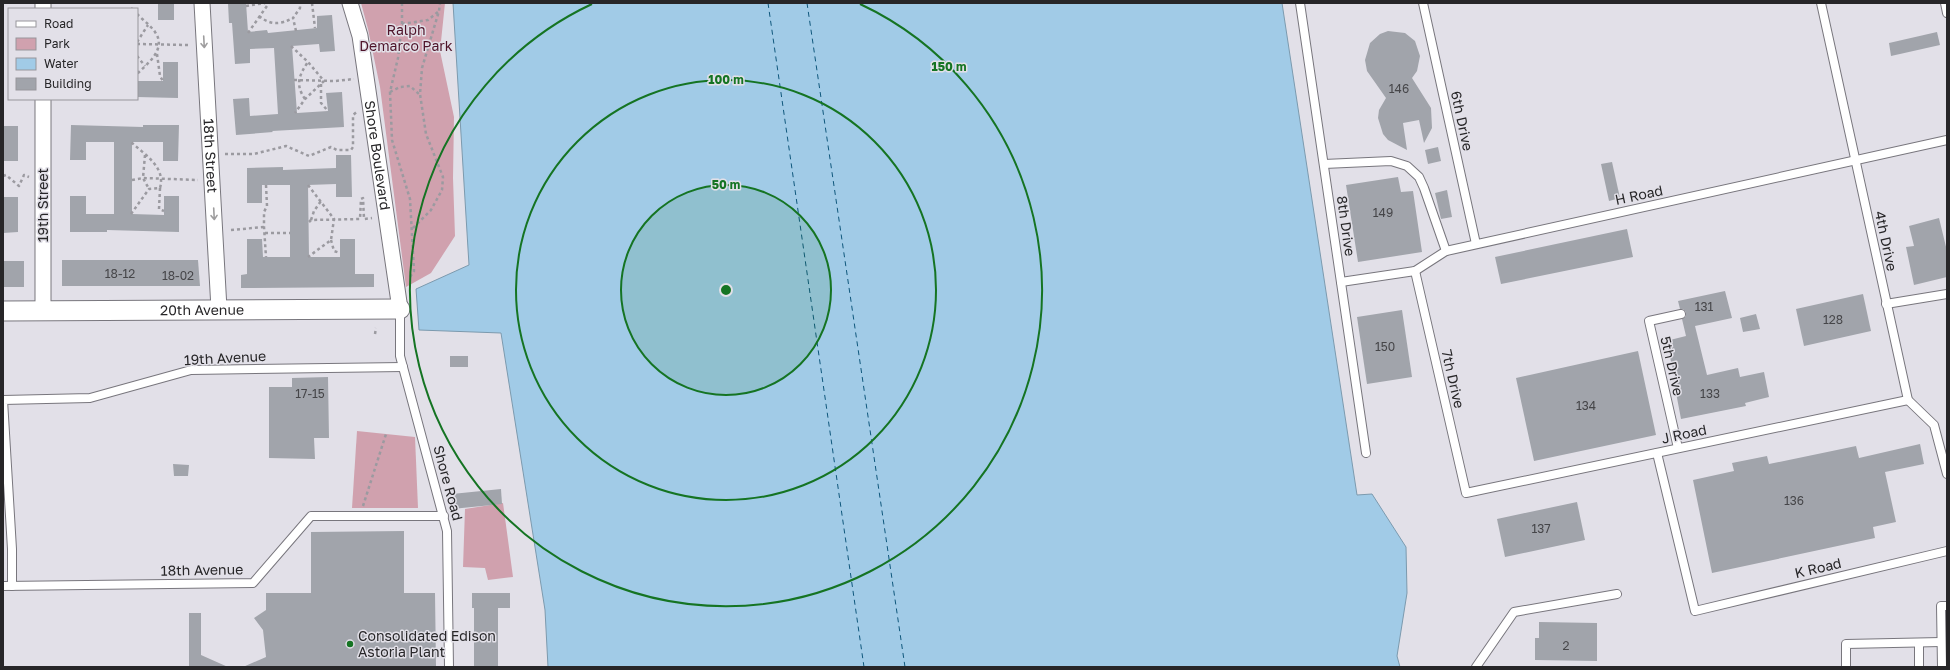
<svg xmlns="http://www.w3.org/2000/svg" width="1950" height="670" font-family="'Golos Text',sans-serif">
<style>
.green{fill:#d0a1ae}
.water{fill:#a1cbe7;stroke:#7c9aae}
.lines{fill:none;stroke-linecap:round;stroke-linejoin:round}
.ferry{stroke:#0f577c;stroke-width:1;stroke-dasharray:5 4;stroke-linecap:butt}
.building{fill:#a1a4ab}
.service-casing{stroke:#78767d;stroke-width:10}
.minor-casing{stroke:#78767d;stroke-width:17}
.tertiary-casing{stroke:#78767d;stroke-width:21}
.path{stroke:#9b9aa0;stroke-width:2.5;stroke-dasharray:3 3;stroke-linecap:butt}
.service{stroke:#fff;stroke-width:8}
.minor{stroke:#fff;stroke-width:15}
.tertiary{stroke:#fff;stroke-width:19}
.oneway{stroke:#9e9d9e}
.ring{fill:none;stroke:#157423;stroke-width:2}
.poi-dot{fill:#157423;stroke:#e2e0e8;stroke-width:1.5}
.labels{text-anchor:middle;stroke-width:3;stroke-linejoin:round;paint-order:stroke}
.number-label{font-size:12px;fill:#464649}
.park-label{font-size:14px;fill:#4e1329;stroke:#e2e0e8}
.street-label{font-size:14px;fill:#272628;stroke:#e2e0e8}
.poi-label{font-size:14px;fill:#272628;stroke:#e2e0e8;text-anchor:start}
.centre{fill:#157423;stroke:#e2e0e8;stroke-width:2}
.ring-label{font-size:12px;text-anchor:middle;font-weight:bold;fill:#157423;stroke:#e2e0e8;stroke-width:3;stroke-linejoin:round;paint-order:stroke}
</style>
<rect width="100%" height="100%" fill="#e2e0e8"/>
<g class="green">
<path d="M361,3h84l-5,48 14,66 -1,61 2,58 -24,37 -25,14 -26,-200 -12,-58z"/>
<path d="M357,431l58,6 3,71h-66z"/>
<path d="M503,503l10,74 -25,3 -3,-12 -22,-1 2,-58z"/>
</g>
<path class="water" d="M453,3h829l75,492 15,-1 34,53 1,46 -10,63 3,11h-852l-3,-57 -44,-277 -82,-3 -3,-41 53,-24z"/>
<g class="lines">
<g class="ferry">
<path d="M768,3l96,664"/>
<path d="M807,3l98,664"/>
</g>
</g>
<g class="building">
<rect x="158" y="3" width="16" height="17"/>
<path d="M228,3h18l2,29 19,-2 1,3 49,-5v-12l15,-1 3,36 -15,1 -1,-8 -27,2 5,67 31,-2 -2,-18 16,-1 2,35 -72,4 1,1 -37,3 -3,-36 16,-1 1,18 28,-2 -4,-66 -24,1v14l-15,1 -3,-41h-3z"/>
<path d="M1388,31l17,2 10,8 5,15 -3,15 -5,7 19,30 1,20 -8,15 -5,-23 -16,3 4,27 -19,-10 -5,-6 -5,-16 1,-8 7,-12 -19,-27 -2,-11 5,-17 10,-9z"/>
<path d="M1937,32l3,13 -49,11 -2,-13z"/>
<path d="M163,62h15v36l-41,-1v-16h26z"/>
<path d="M71,125l72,2v-2h36l-1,36h-15v-19h-31v72l32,1v-19h15v36l-72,-2v2h-37v-36h16v18h28v-72h-28v18h-16z"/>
<rect x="3" y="126" width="15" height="35"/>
<path d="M1438,147l3,14 -13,3 -3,-14z"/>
<path d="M336,155h15l1,42h-16v-13l-28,1 1,72h31v-18h15v35h19v13l-133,1v-13l6,-1v-35h15l1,18h27v-72h-28v18h-15v-35l36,-1v3l53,-2z"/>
<path d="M1612,162l8,36 -11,3 -8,-37z"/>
<path d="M1398,177l3,15 12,-1 9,61 -64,10 -12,-77z"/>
<path d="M1447,190l5,27 -11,2 -6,-26z"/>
<path d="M3,197h15v35l-15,1z"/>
<path d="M1939,218l8,33v26l-33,8 -8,-38 8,-1 -5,-20z"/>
<path d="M1627,229l6,28 -132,27 -6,-27z"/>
<path d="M62,260h136l2,26h-138z"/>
<rect x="3" y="261" width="21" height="26"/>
<path d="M1725,291l7,27 -37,8 12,49 31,-7 2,9 24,-5 5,25 -24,6 1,3 -65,13 -7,-37h2l-10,-41 20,-5 -4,-17 4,-3v-4l-3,-3h-3l-2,-8z"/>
<path d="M1863,294l8,37 -67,15 -8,-37z"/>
<path d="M1402,310l10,67 -45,7 -10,-67z"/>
<path d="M1756,314l4,15 -17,3 -3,-14z"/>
<path d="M1638,351l18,84 -122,26 -18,-83z"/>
<rect x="450" y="356" width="18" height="11"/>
<path d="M328,377l1,61h-15l1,21 -46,-1v-71h23v-9z"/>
<path d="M1920,444l4,20 -39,8 11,50 -23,5 2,11 -163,35 -19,-93 41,-9 -2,-8 35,-7 2,8 87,-18 3,12z"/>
<path d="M173,464l16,1 -1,11h-14z"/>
<path d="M501,489l1,15 -50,5v-15z"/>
<path d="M1577,502l8,38 -80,17 -8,-38z"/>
<path d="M404,531v62h31l1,74h-193l23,-10 -3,-27 -9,-12 12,-8v-17h45v-61z"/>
<path d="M472,593h38v15h-12v59h-24v-59h-2z"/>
<path d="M189,613h12v42l27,12h-39z"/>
<path d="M1539,622l58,1v38l-62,-1v-22h4z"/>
</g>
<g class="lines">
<g class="service-casing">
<g id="service">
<path d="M1300,3l66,450"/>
<path d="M1423,3l53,241"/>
<path d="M1821,3l87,397 26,25 13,49"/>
<path d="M1945,3l2,10"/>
<path d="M1324,164l67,-3 16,5 12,11 5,11 22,63"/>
<path d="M1415,271l51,222 442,-93"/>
<path d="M1341,282l74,-11 31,-20 501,-111"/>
<path d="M1886,304l61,-10"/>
<path d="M400,309v47l47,175 2,136"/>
<path d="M1678,448l-29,-127 32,-7"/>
<path d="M1657,453l38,158 252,-60"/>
<path d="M3,586l250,-3 58,-67h133"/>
<path d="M12,586v-37l-9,-149 87,-2 101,-28 212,-3"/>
<path d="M1919,643v24"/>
<path d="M1476,667l38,-55 103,-18"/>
<path d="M1846,667v-23l95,-2"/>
<path d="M1942,667l-1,-61h6"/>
</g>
</g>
<g class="minor-casing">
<g id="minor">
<path id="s1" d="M202,3l17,306"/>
<path id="s2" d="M350,3l10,33 40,273"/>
<path d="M43,9v-6"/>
<path d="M43,311v-212"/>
</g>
</g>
<g class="tertiary-casing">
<g id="tertiary">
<path id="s3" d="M3,311l397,-2"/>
</g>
</g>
<g class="path">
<path d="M312,3l3,25"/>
<path d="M402,3v21l-4,34 -8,34 2,48 18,59 4,72 -4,6"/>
<path d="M246,6l19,-3"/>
<path d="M131,8l1,1"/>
<path d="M137,14c6,6 14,12 18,18 12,17 -7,31 -18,42"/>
<path d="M259,16c11,9 21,9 34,2"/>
<path d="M402,24l26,-4 11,-9"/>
<path d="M296,31l-3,-13 7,-10v-5"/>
<path d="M248,33l21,-30"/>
<path d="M137,42l11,-17"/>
<path d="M137,44l51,1"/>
<path d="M291,46l17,16 16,19 -19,18 -10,14"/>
<path d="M157,54l3,22 3,5"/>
<path d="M137,56l8,10"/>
<path d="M294,80l41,1 19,-2"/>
<path d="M321,84v19l7,8"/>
<path d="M390,92l10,-5 10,-1 9,8"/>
<path d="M305,99c-10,-14 -6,-24 3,-37"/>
<path d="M225,154h29l32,-8 23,10 22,-9 6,3h14l2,-3v-32l5,-4"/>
<path d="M145,155l-2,23 6,11"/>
<path d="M3,176l3,-1 13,11 5,-11 5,2"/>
<path d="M132,180l11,-2 55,2"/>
<path d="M266,185l1,21 -3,6v15l2,30"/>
<path d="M308,185l26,34 -3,21 -23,17"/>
<path d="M160,188l-1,21 5,2"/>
<path d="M131,214l18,-25 11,-1c6,-21 -15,-33 -29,-46"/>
<path d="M311,220l3,-9 7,-10"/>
<path d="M309,222l2,-2 49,-1 1,-20 2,-1 1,21 8,-1"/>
<path d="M413,228l18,-18 11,-20 1,-13 -17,-43 -6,-40 2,-26 17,-57 1,-8"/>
<path d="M231,230l33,-3"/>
<path d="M265,233h25"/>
<path d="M331,240l3,11 6,2"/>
<path d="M375,334l1,-6"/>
<path d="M363,506l23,-72"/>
</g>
<use href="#service" class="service"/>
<use href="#minor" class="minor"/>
<use href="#tertiary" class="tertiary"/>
</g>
<defs><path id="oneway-shaft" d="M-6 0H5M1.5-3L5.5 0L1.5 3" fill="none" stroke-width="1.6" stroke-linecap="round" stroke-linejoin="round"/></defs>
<g class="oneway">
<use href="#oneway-shaft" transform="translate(204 42) rotate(87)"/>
<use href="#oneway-shaft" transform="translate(214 214) rotate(87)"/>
</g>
<circle cx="726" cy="290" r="105" fill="#157423" fill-opacity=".12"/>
<g class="ring">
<circle cx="726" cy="290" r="105"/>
<circle cx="726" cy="290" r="210"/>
<path d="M860 4A316 316 0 1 1 592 4"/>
</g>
<circle class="poi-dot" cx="350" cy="644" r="4"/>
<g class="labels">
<g class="number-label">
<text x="1399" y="93">146</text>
<text x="1383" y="217">149</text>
<text x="120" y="278">18-12</text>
<text x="178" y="280">18-02</text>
<text x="1704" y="311">131</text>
<text x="1833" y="324">128</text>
<text x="1385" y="351">150</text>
<text x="310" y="398">17-15</text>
<text x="1710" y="398">133</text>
<text x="1586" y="410">134</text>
<text x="1794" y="505">136</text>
<text x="1541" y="533">137</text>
<text x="1566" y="650">2</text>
</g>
<g class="park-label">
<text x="406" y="35">Ralph<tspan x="406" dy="16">Demarco Park</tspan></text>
</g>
<g class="street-label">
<text transform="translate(1462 121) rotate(78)" y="5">6th Drive</text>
<text dy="5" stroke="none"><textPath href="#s1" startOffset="153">18th Street</textPath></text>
<text dy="5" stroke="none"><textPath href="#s2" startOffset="155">Shore Boulevard</textPath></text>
<text transform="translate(1639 195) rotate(-12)" y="5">H Road</text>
<text transform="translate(43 205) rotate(-90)" y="5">19th Street</text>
<text transform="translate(1346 226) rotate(82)" y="5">8th Drive</text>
<text transform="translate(1886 241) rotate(78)" y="5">4th Drive</text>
<text dy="5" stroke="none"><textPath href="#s3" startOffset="199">20th Avenue</textPath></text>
<text transform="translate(225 358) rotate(-3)" y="5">19th Avenue</text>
<text transform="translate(1672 366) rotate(77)" y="5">5th Drive</text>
<text transform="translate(1453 379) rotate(77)" y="5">7th Drive</text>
<text transform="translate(1684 434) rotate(-12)" y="5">J Road</text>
<text transform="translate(448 483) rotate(75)" y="5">Shore Road</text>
<text transform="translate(1818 568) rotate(-13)" y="5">K Road</text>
<text transform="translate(202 570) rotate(-1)" y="5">18th Avenue</text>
</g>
<g class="poi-label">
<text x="358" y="641">Consolidated Edison<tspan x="358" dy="16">Astoria Plant</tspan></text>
</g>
</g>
<circle cx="726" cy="290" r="6" class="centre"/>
<g class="ring-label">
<text x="949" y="71">150 m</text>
<text x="726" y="84">100 m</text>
<text x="726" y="189">50 m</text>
</g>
<rect width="1950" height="670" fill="none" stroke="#272628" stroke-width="8"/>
<rect x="8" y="8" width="130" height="92" fill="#e2e0e8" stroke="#97969b"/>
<rect x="16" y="21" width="20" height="6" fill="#ffffff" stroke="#97969b"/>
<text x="44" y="28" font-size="12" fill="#272628">Road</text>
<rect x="16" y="38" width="20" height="12" fill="#d0a1ae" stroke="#97969b"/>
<text x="44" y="48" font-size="12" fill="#272628">Park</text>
<rect x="16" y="58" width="20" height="12" fill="#a1cbe7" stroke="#97969b"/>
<text x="44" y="68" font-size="12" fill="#272628">Water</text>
<rect x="16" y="78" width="20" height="12" fill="#a1a4ab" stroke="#97969b"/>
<text x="44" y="88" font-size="12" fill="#272628">Building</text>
</svg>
